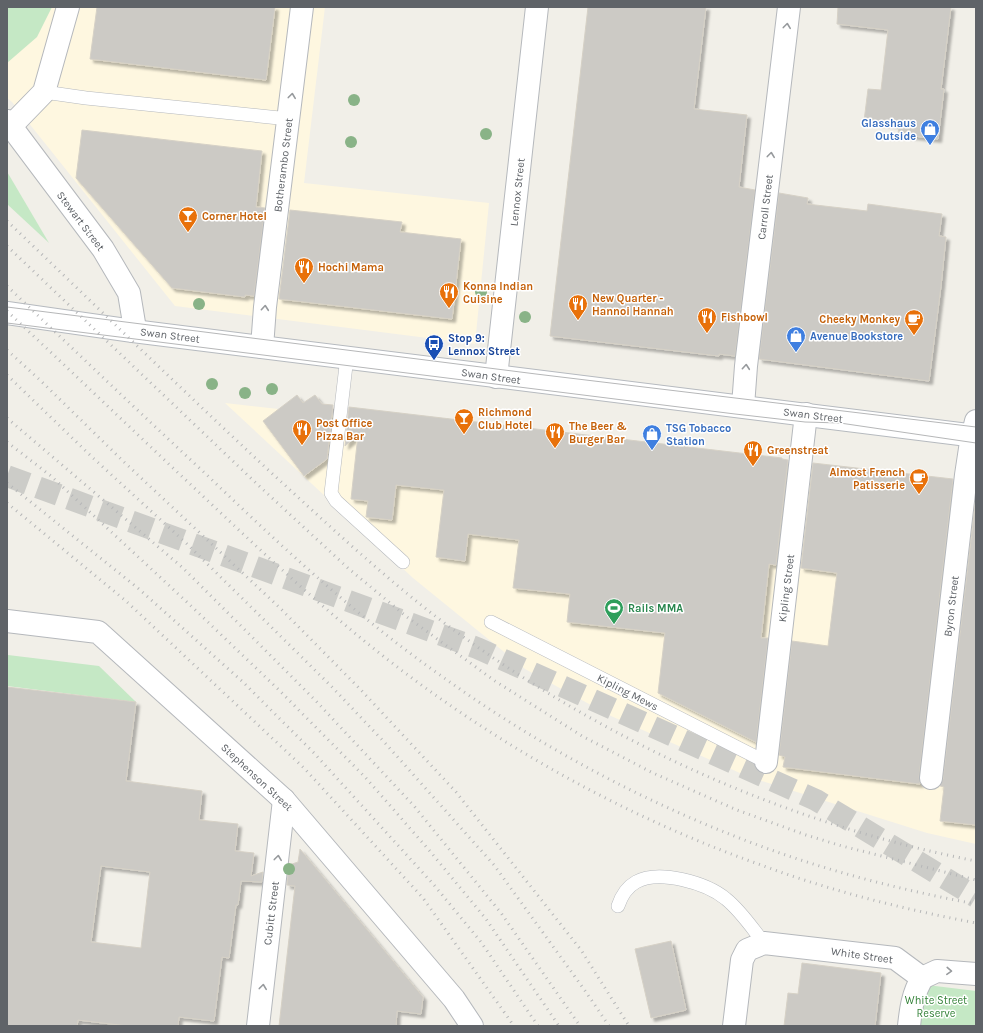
<svg xmlns="http://www.w3.org/2000/svg" width="983" height="1033" font-family="Karla,sans-serif">
<style>
.commercial{fill:#fef7e0}
.green{fill:#c5e8c5}
.building{fill:#cccac5;stroke:#d6d1c6;fill-rule:evenodd;filter:url(#shadow)}
.lines{fill:none;stroke-linecap:round;stroke-linejoin:round}
.motorway-tunnel{stroke:#ccccc8;stroke-width:22;stroke-dasharray:22 11;stroke-linecap:butt}
.service-casing{stroke:#b5b8bc;stroke-width:14}
.minor-casing{stroke:#b5b8bc;stroke-width:24}
.tertiary-casing{stroke:#b5b8bc;stroke-width:24}
.secondary-casing{stroke:#b6babf;stroke-width:24}
.service{stroke:#fff;stroke-width:13}
.minor{stroke:#fff;stroke-width:22}
.tertiary{stroke:#fff;stroke-width:22}
.secondary{stroke:#fff;stroke-width:22}
.tram{stroke:#b6b7b8;stroke-width:1}
.rail{stroke:#b6b7b8;stroke-width:3;stroke-dasharray:1 5;stroke-linecap:butt}
.tree{fill:#89b387}
.oneway{stroke:#979a9d}
.labels{text-anchor:middle;stroke-width:3;stroke-linejoin:round;paint-order:stroke}
.shop-label{font-size:11px;font-weight:bold;fill:#366cbe;stroke:#fff;text-anchor:start}
.street-label{font-size:11px;fill:#5f6368;stroke:#fff}
.food-label{font-size:11px;font-weight:bold;fill:#c56008;stroke:#fff;text-anchor:start}
.transit-label{font-size:11px;font-weight:bold;fill:#164399;stroke:#fff;text-anchor:start}
.leisure-label{font-size:11px;font-weight:bold;fill:#27864d;stroke:#fff;text-anchor:start}
.park-label{font-size:11px;fill:#348238;stroke:#fff}
</style>
<defs>
<filter id="shadow"><feDropShadow dx="3.5" dy="3.5" stdDeviation="1" flood-color="#0004"/></filter>
</defs>
<rect width="100%" height="100%" fill="#f1efe8"/>
<g class="commercial">
<path d="M7,7h318l-21,176 185,20 -14,141 -300,-38 -163,-204 -5,-4z"/>
<path d="M225,403l751,85v356l-49,-11 -178,-56 -138,-61 -86,-47 -112,-91z"/>
</g>
<g class="green">
<path d="M7,7h45l-15,30 -30,26z"/>
<path d="M7,172l2,3 40,68 -42,-39z"/>
<path d="M8,655l91,11 37,36 -129,-16z"/>
<path d="M919,984l57,7v35h-62z"/>
</g>
<g class="building">
<path d="M97,7h178l-9,73 -176,-21z"/>
<path d="M588,7h118l-12,102 53,6 -8,72 16,3 -20,166 -16,-2v2l-169,-20z"/>
<path d="M838,7h113l-10,82h3l-6,50 -40,-5 1,-9 -35,-4 4,-32 13,1 7,-60 -51,-6z"/>
<path d="M82,130l180,21 -6,56 9,1 -11,88 -9,-1v2l-73,-9 -96,-110z"/>
<path d="M779,193l29,5 -1,6 60,7 1,-7 74,10 -3,22 7,1 -5,49 -12,95 -170,-22z"/>
<path d="M290,210l112,12 -2,10 61,7 -9,80 -173,-20z"/>
<path d="M297,395l6,8 12,-8 7,9 11,1 -6,54 -23,17 -41,-55z"/>
<path d="M349,407l433,51v1l6,1 -12,105 -7,-1 -8,74h7l-12,104 -98,-49 7,-60 -98,-11 3,-28 -57,-6 6,-48 -51,-6 -3,27 -29,-4 8,-67 -48,-5 -4,35 -26,-3 2,-16 -17,-2 7,-64 -13,11z"/>
<path d="M813,463l140,16 -34,298 1,7 -137,-17 2,-10 -6,-2 13,-114 36,5 9,-73 -36,-5z"/>
<path d="M976,497v328l-36,-4 4,-34 -4,-1 3,-7z"/>
<path d="M7,687l129,15 -10,79 76,10 -3,29 39,4 -3,27 19,2 -3,23 12,-4 -1,10 -21,-1 -3,24h-2l-7,53 -7,-1 -8,64 -35,-4 -1,9h-50l-50,-6 -1,6h-70zM101,866l49,6 -9,76 -50,-6z"/>
<path d="M300,849l123,148 -2,17 -24,-3 -1,15h-117l16,-140 -8,-1 2,-20 9,-3z"/>
<path d="M671,941l15,69 -35,8 -16,-69z"/>
<path d="M802,963l79,10 -6,53h-91l4,-33 10,1z"/>
</g>
<g class="lines">
<path class="motorway-tunnel" d="M7,476l470,172 339,152 160,97"/>
<g class="service-casing">
<g id="service">
<path d="M44,92l42,6 203,21"/>
<path d="M347,357l-16,136 5,8 67,61"/>
<path d="M491,622l275,140"/>
<path d="M618,906c3,-9 9,-19 18,-24 23,-13 71,1 90,17 15,12 26,29 38,44"/>
</g>
</g>
<g class="minor-casing">
<g id="minor">
<path d="M7,121l96,128 26,44 5,30 -1,8"/>
<path d="M11,126l33,-34 24,-85"/>
<path d="M262,347l3,-40 37,-300"/>
<path d="M743,406l3,-40 43,-359"/>
<path d="M7,621l91,11 186,168 170,199 18,27"/>
<path d="M766,762l40,-348"/>
<path d="M931,778l35,-303 5,-33 5,-21"/>
<path d="M922,978l15,-7 39,3"/>
<path d="M258,1026l26,-226"/>
<path d="M734,1026l8,-66 5,-10 17,-7 131,15 27,20"/>
<path d="M909,1026c2,-19 4,-32 13,-48"/>
</g>
</g>
<g class="tertiary-casing">
<path id="tertiary" d="M496,377l41,-370"/>
</g>
<g class="secondary-casing">
<path id="secondary" d="M7,313l126,18 843,105"/>
</g>
<use href="#service" class="service"/>
<use href="#minor" class="minor"/>
<use href="#tertiary" class="tertiary"/>
<use href="#secondary" class="secondary"/>
<g class="tram">
<path d="M7,307l529,67 440,53"/>
<path d="M7,323l728,91 70,8 35,1 136,20"/>
</g>
<g class="rail">
<path d="M7,221c86,82 171,165 258,246 57,52 113,105 174,152 158,119 343,204 537,242"/>
<path d="M7,246l250,238 92,85 58,48 88,64 87,55 71,37 84,37 69,25 36,11 134,34"/>
<path d="M7,286c67,64 133,127 201,190 73,70 148,140 232,199 97,70 203,127 315,169 72,27 146,46 221,60"/>
<path d="M7,311c67,63 133,126 200,189 56,53 112,105 171,152 115,91 245,164 383,213 70,26 142,44 215,58"/>
<path d="M7,350l34,31 82,80 157,147 80,81 96,103 125,158 48,76"/>
<path d="M7,375l85,82 95,87 58,57 88,87 53,56 108,121 92,127 23,34"/>
<path d="M7,418l176,150 133,133 98,105 87,107 79,113"/>
<path d="M7,442l44,34 138,128 91,87 85,86 64,73 57,69 73,107"/>
<path d="M7,483l132,106 104,93 71,71 120,132 47,57 57,84"/>
<path d="M7,503l119,98 178,167 119,130 91,128"/>
</g>
</g>
<g class="tree">
<circle cx="354" cy="100" r="6"/>
<circle cx="486" cy="134" r="6"/>
<circle cx="351" cy="142" r="6"/>
<circle cx="481" cy="292" r="6"/>
<circle cx="199" cy="304" r="6"/>
<circle cx="525" cy="317" r="6"/>
<circle cx="212" cy="384" r="6"/>
<circle cx="272" cy="389" r="6"/>
<circle cx="245" cy="393" r="6"/>
<circle cx="289" cy="869" r="6"/>
</g>
<defs><path id="oneway-chevron" d="M-2-3.5L2.5 0L-2 3.5" fill="none" stroke-width="1.6" stroke-linecap="round" stroke-linejoin="round"/></defs>
<g class="oneway">
<use href="#oneway-chevron" transform="translate(787 26) rotate(-83)"/>
<use href="#oneway-chevron" transform="translate(292 96) rotate(-83)"/>
<use href="#oneway-chevron" transform="translate(771 155) rotate(-83)"/>
<use href="#oneway-chevron" transform="translate(265 308) rotate(-85)"/>
<use href="#oneway-chevron" transform="translate(746 367) rotate(-85)"/>
<use href="#oneway-chevron" transform="translate(278 858) rotate(-83)"/>
<use href="#oneway-chevron" transform="translate(949 971) rotate(3)"/>
<use href="#oneway-chevron" transform="translate(263 987) rotate(-83)"/>
</g>
<defs>
<g id="shop-pin" transform="scale(1)"><path d="M0 17L-7.5 6A9.5 9.5 0 1 1 7.5 6Z" fill="#3f7fe0" stroke="#fff"/><path d="M-5-2.5h2.3a2.7 3.5 0 0 1 5.4 0H5L5.5 6h-11ZM-1.5-2.5h3a1.5 2.3 0 0 0-3 0Z" fill="#fff"/></g>
<g id="bar-pin" transform="scale(1)"><path d="M0 17L-7.5 6A9.5 9.5 0 1 1 7.5 6Z" fill="#e8710a" stroke="#fff"/><path d="M-6-5H6L.8 .8V4.5H3.5V6h-7V4.5H-.8V.8Z" fill="#fff"/></g>
<g id="restaurant-pin" transform="scale(1)"><path d="M0 17L-7.5 6A9.5 9.5 0 1 1 7.5 6Z" fill="#e8710a" stroke="#fff"/><path d="M-5-6h1v4h1v-4h1v4h1v-4h1v5L-1.5 .5V6h-2V.5L-5-1ZM5-6V6H3V1.5H1.5Q1.5-4 5-6Z" fill="#fff"/></g>
<g id="cafe-pin" transform="scale(1)"><path d="M0 17L-7.5 6A9.5 9.5 0 1 1 7.5 6Z" fill="#e8710a" stroke="#fff"/><path d="M-5.5-4.5H6V0H3Q3 3.5 0 3.5H-2.5Q-5.5 3.5-5.5 0ZM3-3.2v2h1.7v-2ZM-6 4.5H4V6H-6Z" fill="#fff"/></g>
<g id="bus-pin" transform="scale(1)"><path d="M0 17L-7.5 6A9.5 9.5 0 1 1 7.5 6Z" fill="#1a4fb4" stroke="#fff"/><path d="M-5-6H5V4H4V6H2V4H-2V6H-4V4H-5ZM-3.5-4V0h7V-4ZM-3.5 1.2v1.5H-2V1.2ZM2 1.2v1.5H3.5V1.2Z" fill="#fff"/></g>
<g id="stadium-pin" transform="scale(1)"><path d="M0 17L-7.5 6A9.5 9.5 0 1 1 7.5 6Z" fill="#2e9e5b" stroke="#fff"/><path d="M0-5a6.5 5 0 1 0 0 10a6.5 5 0 1 0 0-10ZM-3.5-1.8h7v3.6h-7Z" fill="#fff"/></g>
</defs>
<g fill-rule="evenodd">
<use href="#shop-pin" x="930" y="129"/>
<use href="#bar-pin" x="188" y="216"/>
<use href="#restaurant-pin" x="304" y="267"/>
<use href="#restaurant-pin" x="449" y="292"/>
<use href="#restaurant-pin" x="578" y="304"/>
<use href="#restaurant-pin" x="707" y="317"/>
<use href="#cafe-pin" x="914" y="319"/>
<use href="#shop-pin" x="796" y="336"/>
<use href="#bus-pin" x="434" y="344"/>
<use href="#bar-pin" x="464" y="418"/>
<use href="#restaurant-pin" x="302" y="429"/>
<use href="#restaurant-pin" x="555" y="432"/>
<use href="#shop-pin" x="652" y="434"/>
<use href="#restaurant-pin" x="753" y="450"/>
<use href="#cafe-pin" x="919" y="478"/>
<use href="#stadium-pin" x="614" y="608"/>
</g>
<g class="labels">
<g class="shop-label">
<text x="916" y="127" text-anchor="end">Glasshaus<tspan x="916" dy="13">Outside</tspan></text>
<text x="810" y="340">Avenue Bookstore</text>
<text x="666" y="432">TSG Tobacco<tspan x="666" dy="13">Station</tspan></text>
</g>
<g class="street-label">
<text transform="translate(283 165) rotate(-83)" y="4">Botherambo Street</text>
<text transform="translate(517 192) rotate(-84)" y="4">Lennox Street</text>
<text transform="translate(765 207) rotate(-83)" y="4">Carroll Street</text>
<text transform="translate(81 221) rotate(53)" y="4">Stewart Street</text>
<text transform="translate(170 335) rotate(7)" y="4">Swan Street</text>
<text transform="translate(491 376) rotate(8)" y="4">Swan Street</text>
<text transform="translate(813 415) rotate(7)" y="4">Swan Street</text>
<text transform="translate(786 588) rotate(-83)" y="4">Kipling Street</text>
<text transform="translate(951 606) rotate(-83)" y="4">Byron Street</text>
<text transform="translate(628 692) rotate(27)" y="4">Kipling Mews</text>
<text transform="translate(257 777) rotate(43)" y="4">Stephenson Street</text>
<text transform="translate(271 913) rotate(-83)" y="4">Cubitt Street</text>
<text transform="translate(862 955) rotate(8)" y="4">White Street</text>
</g>
<g class="food-label">
<text x="202" y="220">Corner Hotel</text>
<text x="318" y="271">Hochi Mama</text>
<text x="463" y="290">Konna Indian<tspan x="463" dy="13">Cuisine</tspan></text>
<text x="592" y="302">New Quarter -<tspan x="592" dy="13">Hannoi Hannah</tspan></text>
<text x="721" y="321">Fishbowl</text>
<text x="900" y="323" text-anchor="end">Cheeky Monkey</text>
<text x="478" y="416">Richmond<tspan x="478" dy="13">Club Hotel</tspan></text>
<text x="316" y="427">Post Office<tspan x="316" dy="13">Pizza Bar</tspan></text>
<text x="569" y="430">The Beer &amp;<tspan x="569" dy="13">Burger Bar</tspan></text>
<text x="767" y="454">Greenstreat</text>
<text x="905" y="476" text-anchor="end">Almost French<tspan x="905" dy="13">Patisserie</tspan></text>
</g>
<g class="transit-label">
<text x="448" y="342">Stop 9:<tspan x="448" dy="13">Lennox Street</tspan></text>
</g>
<g class="leisure-label">
<text x="628" y="612">Rails MMA</text>
</g>
<g class="park-label">
<text x="936" y="1004">White Street<tspan x="936" dy="13">Reserve</tspan></text>
</g>
</g>
<rect width="983" height="1033" fill="none" stroke="#5f6368" stroke-width="16"/>
</svg>
